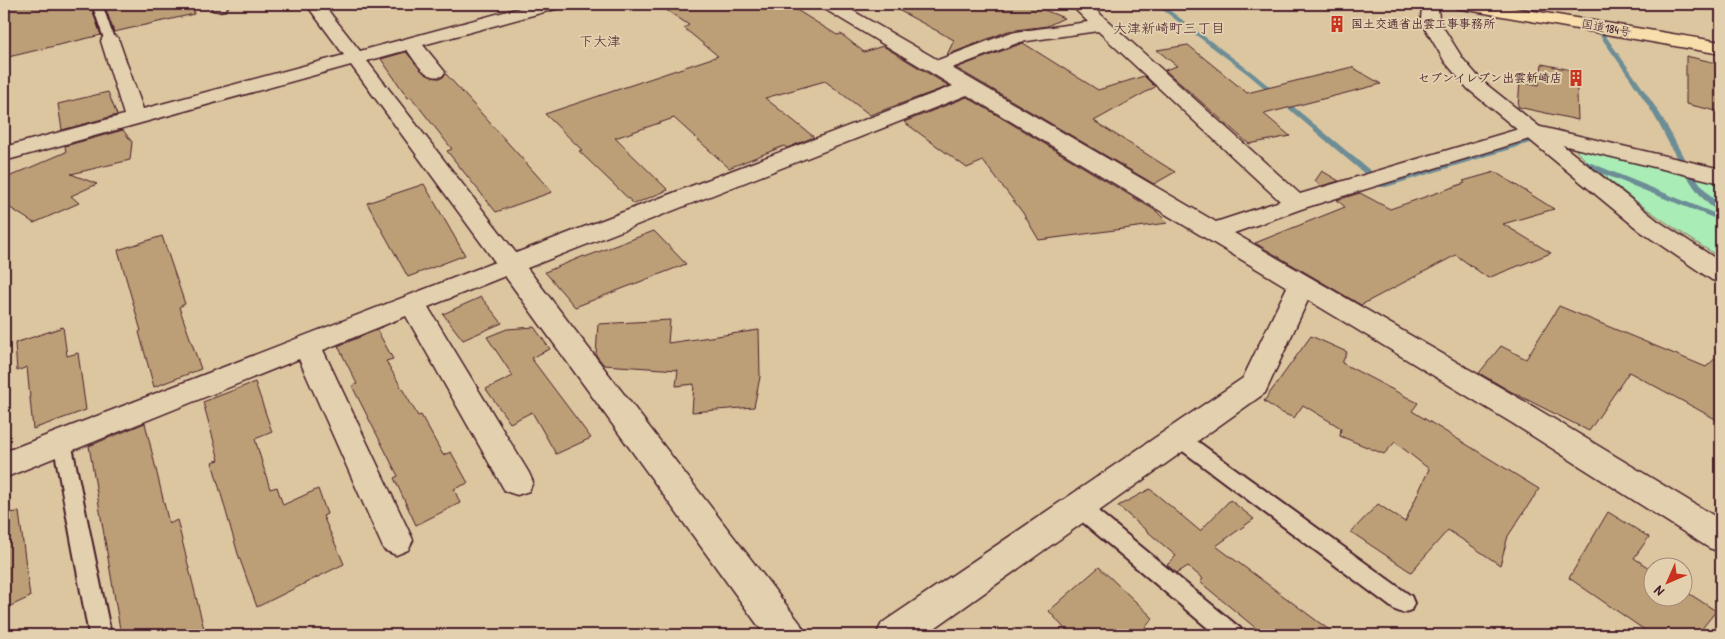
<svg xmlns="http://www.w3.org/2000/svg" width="1725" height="639" font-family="'Patrick Hand','Klee One',sans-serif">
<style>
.green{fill:#aaecb6;stroke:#7a8670}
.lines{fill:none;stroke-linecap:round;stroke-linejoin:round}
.stream{fill:#6d8d96;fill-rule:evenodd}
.building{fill:#bc9f77;stroke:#4a1f2b}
.lane-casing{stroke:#4a1f2b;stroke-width:4}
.street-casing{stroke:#4a1f2b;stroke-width:3}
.secondary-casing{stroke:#4a1f2b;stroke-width:3}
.highway-casing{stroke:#4a1f2b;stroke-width:3}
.lane{fill:#e2d0ae;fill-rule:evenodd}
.street{fill:#e2d0ae;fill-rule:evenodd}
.secondary{fill:#e2d0ae;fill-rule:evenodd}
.highway{fill:#f8deab;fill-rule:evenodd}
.labels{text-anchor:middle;stroke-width:4;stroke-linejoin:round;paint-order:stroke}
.far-poi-label{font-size:12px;font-weight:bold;fill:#4a1f2b;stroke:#e2d0ae;text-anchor:start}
.far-street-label{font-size:12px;fill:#4a1f2b;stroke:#e2d0ae}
.far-neighbourhood-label{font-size:14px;fill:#4a1f2b;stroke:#e2d0ae}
</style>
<rect width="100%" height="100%" fill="#dbc6a0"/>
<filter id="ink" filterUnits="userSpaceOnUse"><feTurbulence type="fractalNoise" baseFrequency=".02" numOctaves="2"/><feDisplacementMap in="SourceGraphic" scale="10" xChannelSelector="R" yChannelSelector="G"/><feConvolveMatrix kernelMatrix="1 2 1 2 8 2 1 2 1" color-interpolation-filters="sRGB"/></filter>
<g filter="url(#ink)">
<path class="green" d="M1583,148l138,34v76c-51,-32 -101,-65 -145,-107z"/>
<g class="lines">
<g class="stream">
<path d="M1155,4h6l92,69 131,109 146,-43 16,7 -3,2 -13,-5 -144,44h-6l-131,-112z"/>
<path d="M1601,35h4c18,26 38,52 55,79 19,32 32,67 61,92v6c-26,-8 -54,-76 -69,-100 -16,-26 -34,-51 -52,-76z"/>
<path d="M1573,158h6l142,58v5l-148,-59z"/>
</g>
</g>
<g class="building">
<path d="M4,4h86l11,31 -97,23z"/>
<path d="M104,4h89l1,10 -80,18z"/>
<path d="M657,4h130l50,31 4,-1 23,18 19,-6 66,40 -79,29 -45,-34 -60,17 49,39 -27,11 -3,-2 -55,22 -55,-50 -59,20 53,52 -34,14 -55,-53 3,-1 -37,-36 173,-58 -34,-28 5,-3z"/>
<path d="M887,4h143l34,14 -17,8 -39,5 -61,24 7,-15z"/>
<path d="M1023,43l75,47 46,-14 11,11 -61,34 81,51 -21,12 -198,-116z"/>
<path d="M1188,45l59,48 105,-26 29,17 -117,30 26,22 -41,8 -84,-74 12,-4 -20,-16z"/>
<path d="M406,52l19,22 11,4h6l4,-4 106,118 -56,20 -49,-61 5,-2 -41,-52 -3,1 -27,-39z"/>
<path d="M1686,56l35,8v48l-35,-8z"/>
<path d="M1542,64l34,7 2,49 -60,-13 2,-26 19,4z"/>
<path d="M108,92l9,23 -55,15 -4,-26z"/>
<path d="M967,97l189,114 12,12 -129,17 -16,-27 -40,-52 -16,7 -63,-46z"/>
<path d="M123,130l9,12 -2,18 -59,14 26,10 -26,12 8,7 -45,20 -30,-19v-25l62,-27 -1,-6z"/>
<path d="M1322,171l17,10 -18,5 -6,-5z"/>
<path d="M1495,172l59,37 -51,15 48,29 -63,25 -32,-23 -95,50 -106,-62 90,-36 -8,-7 23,-7 30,16 75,-26 -2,-2z"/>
<path d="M424,184l41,71 -57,22 -41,-74z"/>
<path d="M654,231l32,33 -111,43 -30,-35 39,-16 1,1z"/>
<path d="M162,236l23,68 -6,3 22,62 -47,18 -15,-55 2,-1 -23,-81z"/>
<path d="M481,297l21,26 -39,17 -20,-26z"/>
<path d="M1559,306l147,61 15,-14v69l-92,-50 -40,59 -79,-40 -31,-18 22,-27 25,13z"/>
<path d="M670,320l-2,23 91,-13 1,47 -6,30 -62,5 2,-28 -18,2 2,-16 -74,-5 -8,-10 2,-31z"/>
<path d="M63,327l4,29 11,-3 8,57 -53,19 -6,-62 -10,4 -2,-28z"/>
<path d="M534,327l16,22 -19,9 60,80 -35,16 -24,-42 -22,11 -24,-34 27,-13 -26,-39 20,-8z"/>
<path d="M377,330l16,29 -7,2 32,55 3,-1 22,40 8,-3 17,31 -14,6 6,14 -44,22 -22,-47 4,-2 -46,-90 5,-2 -19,-38z"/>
<path d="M1311,336l36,16 -5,11 76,40 -6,8 127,78 -31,47 -8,29 -52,-35 -37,42 -60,-40 27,-28 27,18 24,-53 -34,-27 -11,12 -44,-18 1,-8 -38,-23 -9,13 -16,-7 -14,-10z"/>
<path d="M255,382l17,50 -17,7 15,50 7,-2 6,18 35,-16 9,25 -4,2 21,48 -87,43 -19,-53 -26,-92 7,-2 -16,-58z"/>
<path d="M145,423l24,101 8,-4 27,109 -13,6h-70l-32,-189z"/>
<path d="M1150,489l50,42 30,-31 24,19 -38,27 120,89h-72l-64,-53 3,-3 -15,-13 -11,7 -10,-8 9,-9 -58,-50z"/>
<path d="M19,512l11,85 -26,12v-96z"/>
<path d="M1608,512l41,25 -15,21 18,12v26h30v-7l34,22 -19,24h-45l-83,-57z"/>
<path d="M1099,567l54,51 -14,17h-69l-21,-24z"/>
</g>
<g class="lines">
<g class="lane-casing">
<g id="lane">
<path d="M92,4h10l11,32 -1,2h-8l-1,-2z"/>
<path d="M1179,431l7,2 225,163 3,7 -3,7 -8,3 -8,-3 -223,-167 -2,-5 2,-5z"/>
<path d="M62,435l7,2 2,5 40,193h-22l-36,-193 2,-5z"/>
<path d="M1080,500l7,2 153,126 3,7h-27l-143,-121 -3,-6 3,-6z"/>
</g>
</g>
<g class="street-casing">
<g id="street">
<path d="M210,4h16l2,2 -3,4 -6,1 -6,-1z"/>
<path d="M306,4h17l37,47 174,-47h27l-2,4 -136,37 22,27 -3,4c-17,4 -26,-14 -35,-26l-40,11 149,192 437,-167 -130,-78 -2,-4h20l97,56 71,-27 79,-11 -18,-18h19l211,190 232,-69 189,44v14l-188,-45 -229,70 -70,25 300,174 187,113v32l-12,-4 -197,-125 -204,-123 -43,93 -340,242h-49l6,-12 361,-245 44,-91 -320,-192 -440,173 273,355 6,12h-41l-260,-359 -77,31 101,166 4,9 -4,9 -12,4 -12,-4 -99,-175 -83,34 90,190 -5,10 -12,5 -12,-5 -85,-191 -295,119v-26l491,-190 -144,-197 -347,96v-14l120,-32 -23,-74 2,-4 7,-2 7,2 2,4 24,68 201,-54zM1098,31l182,170 -64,21 -264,-154 68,-26z"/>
</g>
</g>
<g class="secondary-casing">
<path id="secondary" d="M1422,4h16l1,17 24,38 19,22 176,140 63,41v20l-9,-2 -72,-49 -172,-142 -23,-27 -24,-41z"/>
</g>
<g class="highway-casing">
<path id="highway" d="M1453,4h38l230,38v12l-259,-45 -6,-1z"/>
</g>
<use href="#lane" class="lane"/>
<use href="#street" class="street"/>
<use href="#secondary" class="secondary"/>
<use href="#highway" class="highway"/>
</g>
</g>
<defs>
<g id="building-bare" transform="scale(1.35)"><path d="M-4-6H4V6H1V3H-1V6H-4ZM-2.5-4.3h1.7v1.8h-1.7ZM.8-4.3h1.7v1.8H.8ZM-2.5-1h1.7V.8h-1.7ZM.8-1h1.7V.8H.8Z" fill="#c8321e" stroke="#e2d0ae" stroke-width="2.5" paint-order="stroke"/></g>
</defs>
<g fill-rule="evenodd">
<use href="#building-bare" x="1337" y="24"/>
<use href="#building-bare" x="1576" y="78"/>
</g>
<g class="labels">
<g class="far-poi-label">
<text x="1351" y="28">国土交通省出雲工事事務所</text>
<text x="1562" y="82" text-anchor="end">セブンイレブン出雲新崎店</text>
</g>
<g class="far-street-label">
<text transform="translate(1606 28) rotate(10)" y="4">国道184号</text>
</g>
<g class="far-neighbourhood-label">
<text x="1169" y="33">大津新崎町三丁目</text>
<text x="600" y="46">下大津</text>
</g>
</g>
<rect width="1725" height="639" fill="none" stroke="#e2d0ae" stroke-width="20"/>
<rect x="10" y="10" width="1705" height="619" fill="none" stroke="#4a1f2b" stroke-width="2" filter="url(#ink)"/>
<g transform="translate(1668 582) rotate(225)"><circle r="24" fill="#e2d0ae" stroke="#a5897a"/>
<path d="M0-4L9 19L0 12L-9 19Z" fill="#c8321e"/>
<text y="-8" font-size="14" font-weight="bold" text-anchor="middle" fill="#4a1f2b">N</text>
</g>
</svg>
